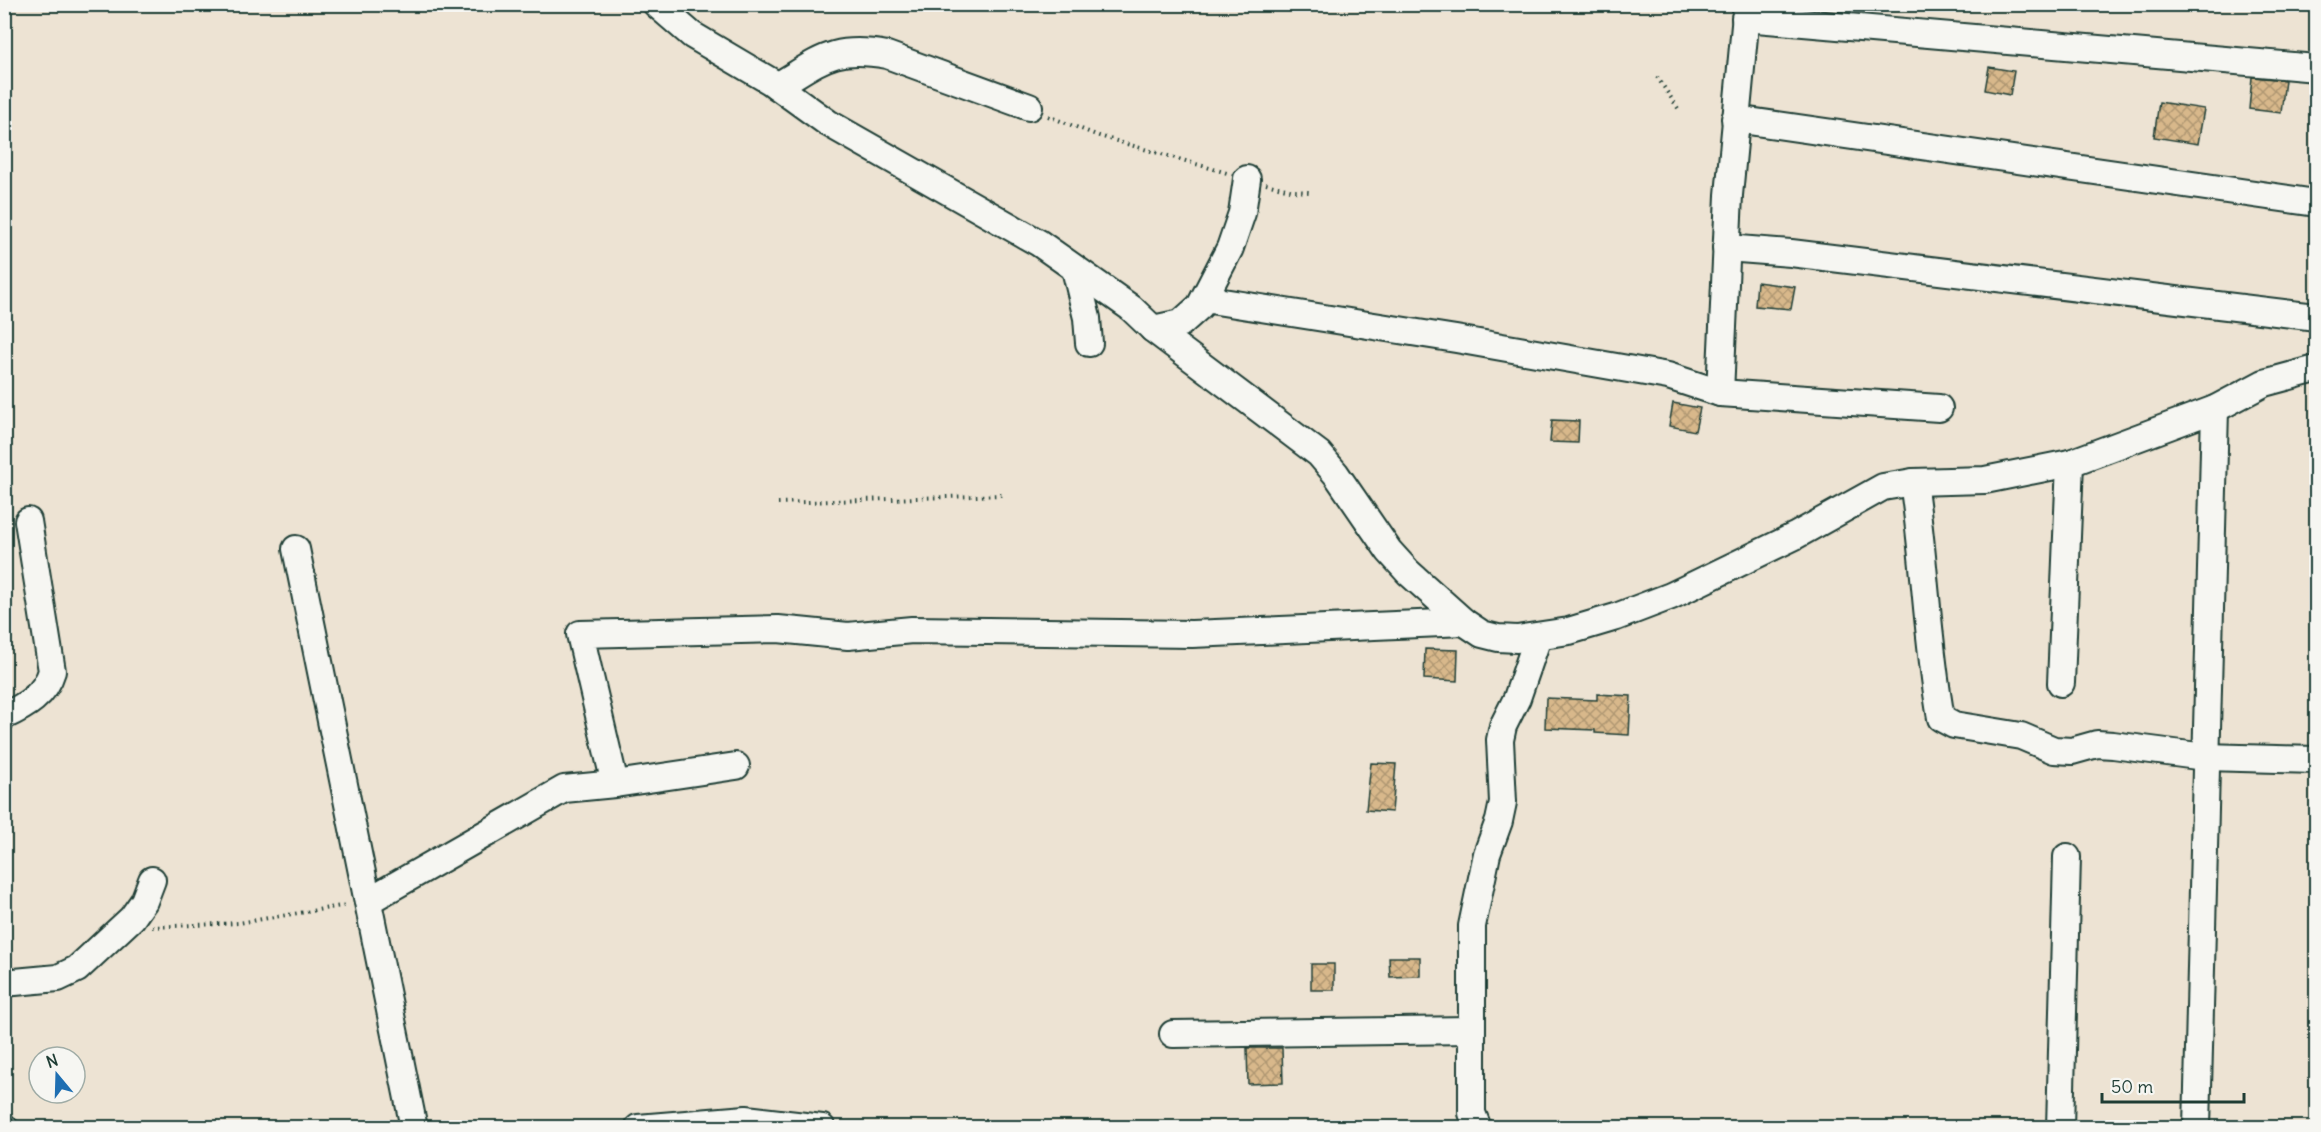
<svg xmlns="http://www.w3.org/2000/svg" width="2321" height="1132" font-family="Delius,sans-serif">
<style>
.building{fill:url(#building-cross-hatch);stroke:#1f3d34;stroke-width:1.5}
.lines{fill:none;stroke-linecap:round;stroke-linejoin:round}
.minor-casing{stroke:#1f3d34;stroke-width:30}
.path{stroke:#1f3d34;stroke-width:4;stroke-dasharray:1.5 4.5;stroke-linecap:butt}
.minor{stroke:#f6f6f2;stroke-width:26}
</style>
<defs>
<pattern id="building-cross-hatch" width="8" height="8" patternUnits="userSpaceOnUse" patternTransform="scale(1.5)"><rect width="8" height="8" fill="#d8b88b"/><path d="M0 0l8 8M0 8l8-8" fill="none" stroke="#af9772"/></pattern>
</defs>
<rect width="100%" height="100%" fill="#ede3d3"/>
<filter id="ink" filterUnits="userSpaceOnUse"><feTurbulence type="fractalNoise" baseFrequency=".0167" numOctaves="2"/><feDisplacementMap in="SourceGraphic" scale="12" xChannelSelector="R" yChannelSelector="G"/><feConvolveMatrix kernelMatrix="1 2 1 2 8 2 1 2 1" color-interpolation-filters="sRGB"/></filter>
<g filter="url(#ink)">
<g class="building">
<path d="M1989,67l25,4 -4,24 -25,-5z"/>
<path d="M2252,77l33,3 -4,33 -32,-4z"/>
<path d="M2159,102l45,7 -6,35 -44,-7z"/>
<path d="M1757,282l38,5 -4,22 -36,-3z"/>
<path d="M1673,403l27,5 -5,23 -26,-5z"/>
<path d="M1552,420l27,1 -1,22 -28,-1z"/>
<path d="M1425,649l33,1 -1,31 -33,-2z"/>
<path d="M1597,694l34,2 -2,39 -34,-2v-3l-50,-2 1,-30 51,2z"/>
<path d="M1371,763l25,1 -4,48 -26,-2z"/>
<path d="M1389,957h31v19l-30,1z"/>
<rect x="1311" y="964" width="23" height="26"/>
<path d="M1247,1048h35l1,35 -35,1z"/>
</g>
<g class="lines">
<g class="minor-casing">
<g id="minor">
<path d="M656,4l36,31 78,46 58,42 211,120 92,65 22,21 166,125 17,20 53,77 19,21 56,50 18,12 16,4 19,1 52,-8 47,-14 55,-21 124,-60 88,-49 30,-5 72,-2 85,-17 145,-54 49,-26 52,-14"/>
<path d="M1745,18l571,50"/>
<path d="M777,86c44,-26 56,-41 110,-31l142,52"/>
<path d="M1735,119l581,84"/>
<path d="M1726,248l65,5 525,64"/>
<path d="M1075,269l12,49 2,25"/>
<path d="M1204,299l252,40 212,37 52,17 219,15"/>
<path d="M1153,329l28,-6 19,-17 30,-58 12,-35 5,-34"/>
<path d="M1720,393l9,-198 18,-191"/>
<path d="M1913,482c12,78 14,158 28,236l13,7 67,11 33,14 18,1 25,-7 16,1 92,12 111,3"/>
<path d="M296,549l118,579"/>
<path d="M2061,683l9,-220"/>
<path d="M4,716c22,-10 41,-21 48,-45l-24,-150"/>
<path d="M615,784l-35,-150 198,-5 70,7 64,-6 280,4 272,-12"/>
<path d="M368,901l196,-112 51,-5 121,-18"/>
<path d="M4,983l54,-5 19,-9 55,-51 12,-17 8,-21"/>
<path d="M1173,1034l299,-4"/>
<path d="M4,1127l1,1"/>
<path d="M638,1128l108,-9 76,9"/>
<path d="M1478,1128l-6,-15v-187l15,-72 12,-33 4,-19 -3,-62 3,-14 14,-28 21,-61"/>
<path d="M2060,1128l7,-271"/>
<path d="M2197,1128l18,-719"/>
</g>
</g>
<g class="path">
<path d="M1657,77l23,34"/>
<path d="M1048,116l51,20 128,37"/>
<path d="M1266,184l28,7 15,1"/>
<path d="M778,503l225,-8"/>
<path d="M152,927l87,-4 108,-18"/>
</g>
<use href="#minor" class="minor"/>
</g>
</g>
<rect width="2321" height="1132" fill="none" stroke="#f6f6f2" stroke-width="24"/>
<rect x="12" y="12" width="2297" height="1108" fill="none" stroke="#1f3d34" stroke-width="2" filter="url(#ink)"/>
<g transform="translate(57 1075) rotate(341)"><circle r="28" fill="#f6f6f2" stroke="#a0aca6" stroke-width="1.5"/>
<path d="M0-4.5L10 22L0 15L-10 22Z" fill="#1f6fb2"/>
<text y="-9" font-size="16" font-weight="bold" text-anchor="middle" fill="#1f3d34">N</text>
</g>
<path d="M2102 1093v9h142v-9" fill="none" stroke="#1f3d34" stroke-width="3"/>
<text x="2111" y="1093" font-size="18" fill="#1f3d34" stroke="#f6f6f2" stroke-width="4.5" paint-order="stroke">50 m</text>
</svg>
